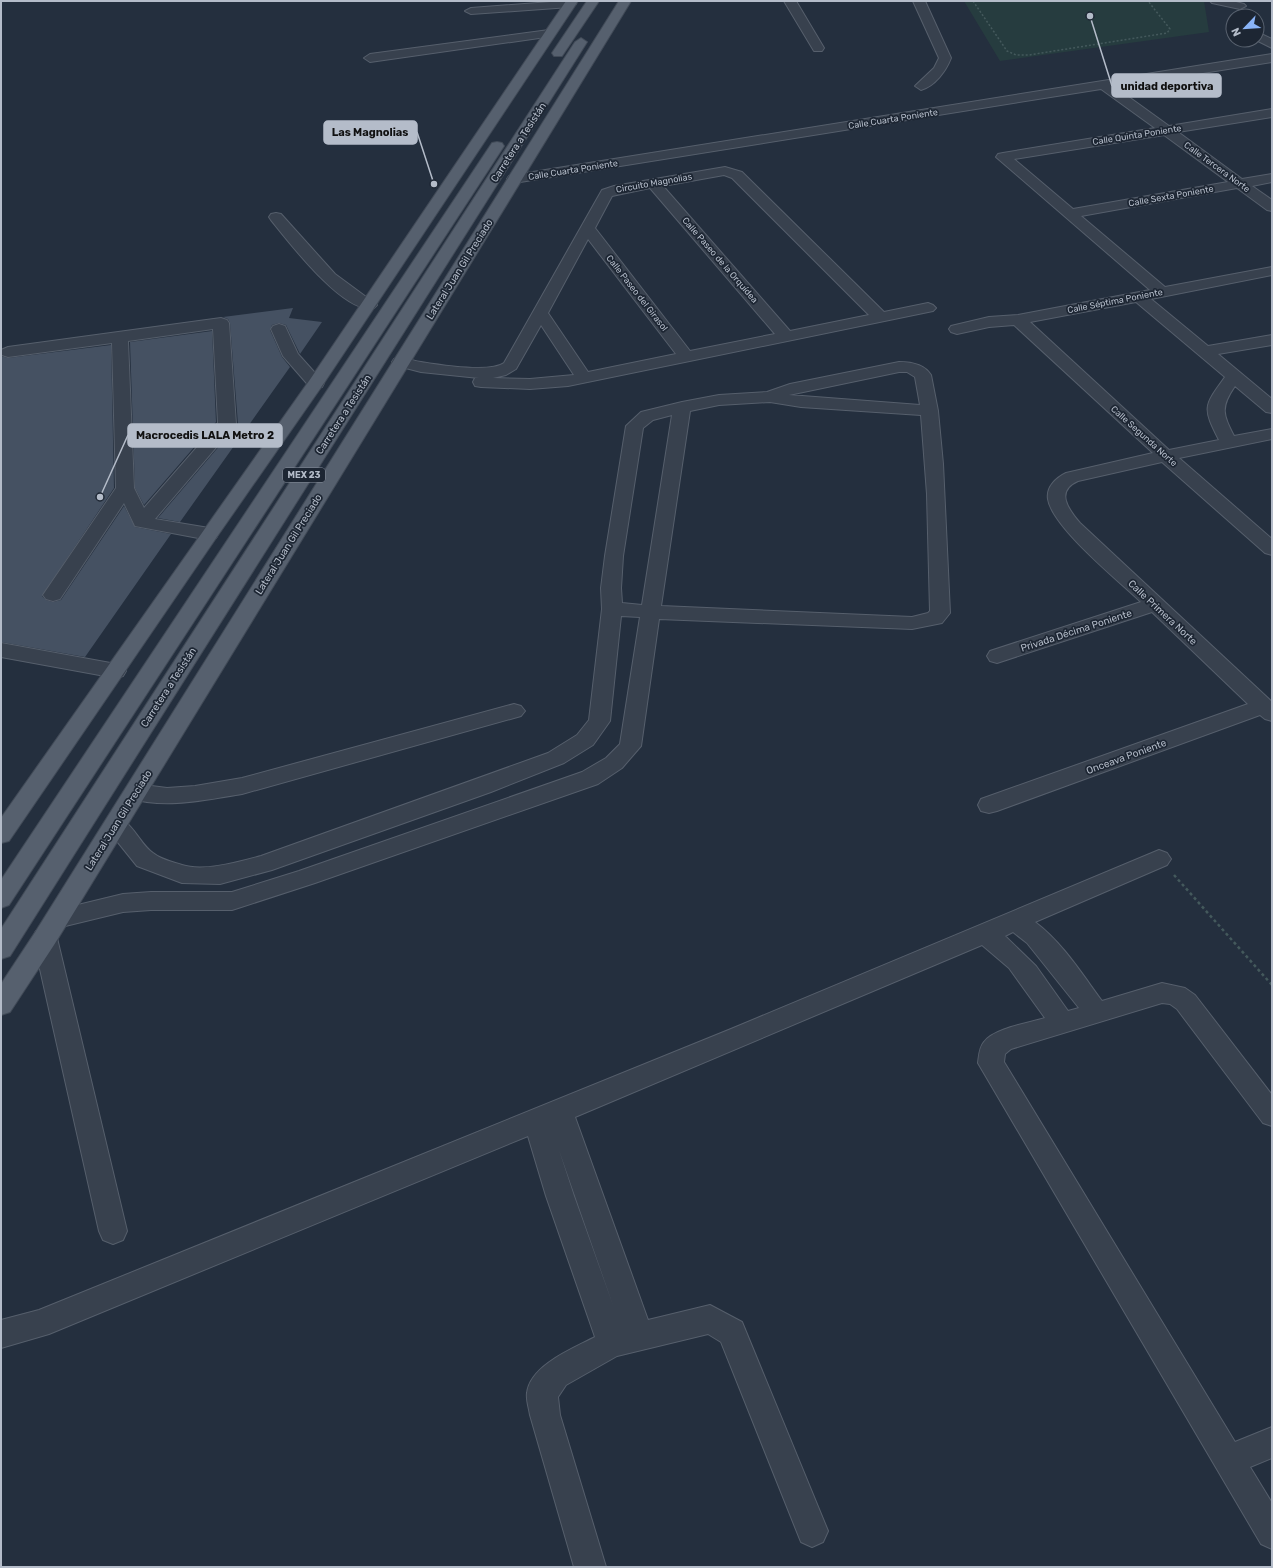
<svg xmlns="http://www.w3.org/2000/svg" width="1273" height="1568" font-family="Rubik,sans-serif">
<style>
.green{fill:#263c3f}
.building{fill:#455162}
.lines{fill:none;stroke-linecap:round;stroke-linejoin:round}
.minor-casing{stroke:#565f6c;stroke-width:2}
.major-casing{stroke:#414a57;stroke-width:2}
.path-far1{stroke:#44595c;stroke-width:1.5;stroke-dasharray:2 2;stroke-linecap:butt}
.path{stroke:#44595c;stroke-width:2.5;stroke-dasharray:3 3;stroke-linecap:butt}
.minor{fill:#38414e;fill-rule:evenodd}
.major{fill:#56606e;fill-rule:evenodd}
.labels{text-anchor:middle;stroke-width:3.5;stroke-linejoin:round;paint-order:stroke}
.far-street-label{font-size:9px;fill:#b4bcc9;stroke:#1d2633}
.shield{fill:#1d2633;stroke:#878f9c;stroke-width:1}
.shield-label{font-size:9px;font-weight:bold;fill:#b4bcc9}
.street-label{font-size:10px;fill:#b4bcc9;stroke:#1d2633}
.leader{fill:none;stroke:#b4bcc9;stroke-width:1.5}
.callout-dot{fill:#b4bcc9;stroke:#1d2633;stroke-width:1.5}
.callout{fill:#b4bcc9;stroke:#b4bcc9;stroke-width:1.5}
.callout-label{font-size:11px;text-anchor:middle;font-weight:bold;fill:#111}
</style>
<rect width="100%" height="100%" fill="#242f3e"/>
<path class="green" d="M964,1h240l5,31 -209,29z"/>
<g class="building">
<path d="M293,308l-4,10 33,4 -22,32 -14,-29 -7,-2 -7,2 -2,5 12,27 8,10 -110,155 -22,-4 80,-94 -8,-101 -2,-4 -5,-2z"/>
<path d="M212,331l4,91 -72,83 -9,-17 -5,-146z"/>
<path d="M111,345l3,143 -72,108 4,4 7,2 8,-2 63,-94 11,21 36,7 -86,123 -84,-15v-286l7,2z"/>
</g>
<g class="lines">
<g class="minor-casing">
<g id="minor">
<path d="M564,1l10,1 2,2 -6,3 -99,7 -6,-3 6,-3z"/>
<path d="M784,1h12l28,47 -2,3h-8z"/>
<path d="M913,1h12l26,57c-5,13 -16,28 -30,32l-6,-4 19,-18 5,-10z"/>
<path d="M1210,1h22l12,3 2,2 -6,3 -28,-6z"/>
<path d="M549,30l4,2 2,2 -2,2 -183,26 -6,-4 6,-4z"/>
<path d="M1257,32l15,7v9l-16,-8z"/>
<path d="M1272,54v8l-157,25 54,39 103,-17v8l-94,15 64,47 30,-5v8l-20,4 20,14v11l-5,-1 -30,-22 -156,28 84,71 107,-20v8l-121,24 57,47 64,-11v10l-54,9 54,45v14l-6,-1 -31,-26c-15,22 -12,28 -1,50l38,-7v10l-93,19 93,81v16l-7,-2 -103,-91 -84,19c-23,10 -10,28 2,42l191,178 1,20 -7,-2 -5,-4 -263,96 -8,2 -8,-2 -3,-6 3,-6 267,-95 -96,-92 -155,51 -7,-2 -3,-5 3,-5 151,-49c-22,-21 -89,-75 -93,-103 -2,-12 8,-21 18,-26l87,-20 -139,-128 -25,2 -32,7 -6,-2 -2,-3 2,-3 38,-9 29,-2 132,-25 -154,-133 2,-3 5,-1 152,-25 -54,-39 -587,94 -5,-1 -2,-3 2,-3 5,-1zM1164,135l64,47 -155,27 -59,-50zM1136,302l89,75c-21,29 -23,30 -6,63l-50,10 -139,-128z"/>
<path d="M725,167l17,5 142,140 44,-9 5,2 3,3 -3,3 -365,75 -38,3 -49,-2 -6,-1 -2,-4 2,-4h4l-58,-6 -27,-7 -2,-3 2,-3c10,-3 18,2 27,3 18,3 69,11 83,1l98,-173 12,-4zM724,175l8,3 137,137 -79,16 -127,-145zM650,188l125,146 -85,17 -95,-123 17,-32zM588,239l88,115 -88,18 -40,-59zM541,325l33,50 -44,4 -37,-1 13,-3 10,-6z"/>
<path d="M276,213l5,1 54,60 42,31 -3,3c-29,8 -86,-67 -103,-88l-2,-3 2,-3z"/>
<path d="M221,318l6,2 2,3 7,101 -81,95 54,9 7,2 2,4 -2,4 -7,2 -74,-14 -11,-23 -64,96 -7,2 -7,-2 -3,-4 73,-107 -4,-145 -104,14 -6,-2 -1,-5 7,-3zM213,329l5,94 -74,85 -10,-20 -6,-147z"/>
<path d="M279,324l6,2 13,28 26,29 -2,4 -6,1 -6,-1 -27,-31 -12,-27 2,-3z"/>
<path d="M899,362c12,0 25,2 32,13l7,36 5,53 7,149 -8,10 -30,6 -253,-10 -18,127 -19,22 -24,16 -283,99 -83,27h-81l-28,2 -66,16 -8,-2 -4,-7 4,-7 74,-18 28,-2h81l67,-21 283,-99 24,-14 14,-14 20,-127 -19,-1 -11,105 -17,24 -29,18 -73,29 -219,78 -52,14 -38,-1 -45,-17 -33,-41 3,-6c23,-7 30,23 46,34 7,6 20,9 29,12 22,7 56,-3 79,-9l287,-103 29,-18 12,-15 13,-111 -1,-21 4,-32 21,-130 15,-14 41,-10 37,-7 48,-3 23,-8zM899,372h8l8,5 5,28 -131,-10zM770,402l31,5 120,8 6,79 3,117 -2,2 -16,4 -251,-11 29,-195 29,-6zM672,415l-30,190 -20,-2 -1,-15 2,-32 20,-128 10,-8z"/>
<path d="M1,643l115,21 7,2 3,5 -3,5 -7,2 -115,-21z"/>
<path d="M514,704l7,2 4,5 -4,5 -279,78c-38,6 -76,15 -114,4l-3,-6 3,-6 8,-2 31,4 28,-2 47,-8z"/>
<path d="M1159,850l8,3 4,6 -4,6 -132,57c27,20 47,52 67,79l60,-18 23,5 10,7 77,100v31l-9,-3 -86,-114 -7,-5 -8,-1 -151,46 -6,5 -1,8 231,380 37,-15v31l-22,9 22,36v46l-11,-5 -283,-481c1,-7 1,-15 6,-21 10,-14 45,-19 61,-24l-36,-50 -27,-23 -407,172 73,203 62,-15 32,17 86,209 -5,11 -11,5 -11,-5 -80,-200 -13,-8 -91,22 -51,29 -8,12 2,18 46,152h-32l-44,-152c-1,-7 -4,-15 -3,-22 3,-28 47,-45 68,-56l-49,-141 -18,-60 -479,198 -48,14v-28l38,-10 692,-281zM1013,932l14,11 52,65 -11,3 -32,-45 -31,-30zM559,1150l55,158 -40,-112z"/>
<path d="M45,929l9,2 3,7 70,293 -4,9 -10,4 -10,-4 -4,-9 -66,-293 3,-7z"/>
</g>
</g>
<g class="major-casing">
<g id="major">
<path d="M566,1h12l-254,382 -108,155 -207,303 -8,2v-25l308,-437z"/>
<path d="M587,1h12l-37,55h-8l-2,-3z"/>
<path d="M619,1h12l-577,944 -44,67 -9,3v-31l35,-53z"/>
<path d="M581,38l6,4 -577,914 -9,3v-30l574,-887z"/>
<path d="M497,142l5,1 2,3 -495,759 -8,3v-28l489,-734 2,-3z"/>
</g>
</g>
<path class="path-far1" d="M973,1l34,50 9,4h13l138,-22 3,-4 -22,-28"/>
<path class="path" d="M1174,875l98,110"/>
<use href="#minor" class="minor"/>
<use href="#major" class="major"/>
</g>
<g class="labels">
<g class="far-street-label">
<text transform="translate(893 119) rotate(-9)" y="3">Calle Cuarta Poniente</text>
<text transform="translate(1137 135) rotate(-9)" y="3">Calle Quinta Poniente</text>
<text transform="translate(1217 167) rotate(36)" y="3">Calle Tercera Norte</text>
<text transform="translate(573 170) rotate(-9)" y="3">Calle Cuarta Poniente</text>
<text transform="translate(654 183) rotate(-10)" y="3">Circuito Magnolias</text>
<text transform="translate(1171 196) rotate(-10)" y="3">Calle Sexta Poniente</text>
<text transform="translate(720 260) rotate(49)" y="3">Calle Paseo de la Orquídea</text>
<text transform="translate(637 293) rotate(52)" y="3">Calle Paseo del Girasol</text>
<text transform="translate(1115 301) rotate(-11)" y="3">Calle Séptima Poniente</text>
<text transform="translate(1144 436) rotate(42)" y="3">Calle Segunda Norte</text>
</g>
<rect class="shield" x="283" y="468" width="42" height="14" rx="3"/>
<g class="shield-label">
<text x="304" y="478">MEX 23</text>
</g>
<g class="street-label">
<text transform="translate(518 142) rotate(-57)" y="4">Carretera a Tesistán</text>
<text transform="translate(459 269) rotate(-58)" y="4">Lateral Juan Gil Preciado</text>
<text transform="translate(343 414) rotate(-57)" y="4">Carretera a Tesistán</text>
<text transform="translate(288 544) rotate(-58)" y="4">Lateral Juan Gil Preciado</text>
<text transform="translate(1163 612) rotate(43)" y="4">Calle Primera Norte</text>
<text transform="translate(1076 630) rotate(-18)" y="4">Privada Décima Poniente</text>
<text transform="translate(168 687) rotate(-57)" y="4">Carretera a Tesistán</text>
<text transform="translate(1126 756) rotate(-20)" y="4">Onceava Poniente</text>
<text transform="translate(118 820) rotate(-58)" y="4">Lateral Juan Gil Preciado</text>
</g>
</g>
<path class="leader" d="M1090 16L1112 86M434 184L417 132M100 497L128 435"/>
<g class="callout-dot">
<circle cx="1090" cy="16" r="4"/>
<circle cx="434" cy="184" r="4"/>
<circle cx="100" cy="497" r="4"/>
</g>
<g class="callout">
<rect x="1112" y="74" width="109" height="23" rx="4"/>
<rect x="324" y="121" width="93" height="23" rx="4"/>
<rect x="128" y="424" width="154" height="23" rx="4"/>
</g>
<g class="callout-label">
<text x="1167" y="90">unidad deportiva</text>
<text x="370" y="136">Las Magnolias</text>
<text x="205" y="439">Macrocedis LALA Metro 2</text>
</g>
<rect width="1273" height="1568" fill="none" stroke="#b4bcc9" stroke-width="4"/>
<g transform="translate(1245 28) rotate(245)"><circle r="19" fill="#1d2633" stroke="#59626f"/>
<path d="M0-3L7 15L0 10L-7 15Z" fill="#8ab4f8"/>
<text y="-6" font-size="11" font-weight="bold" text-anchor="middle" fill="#b4bcc9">N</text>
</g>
</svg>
